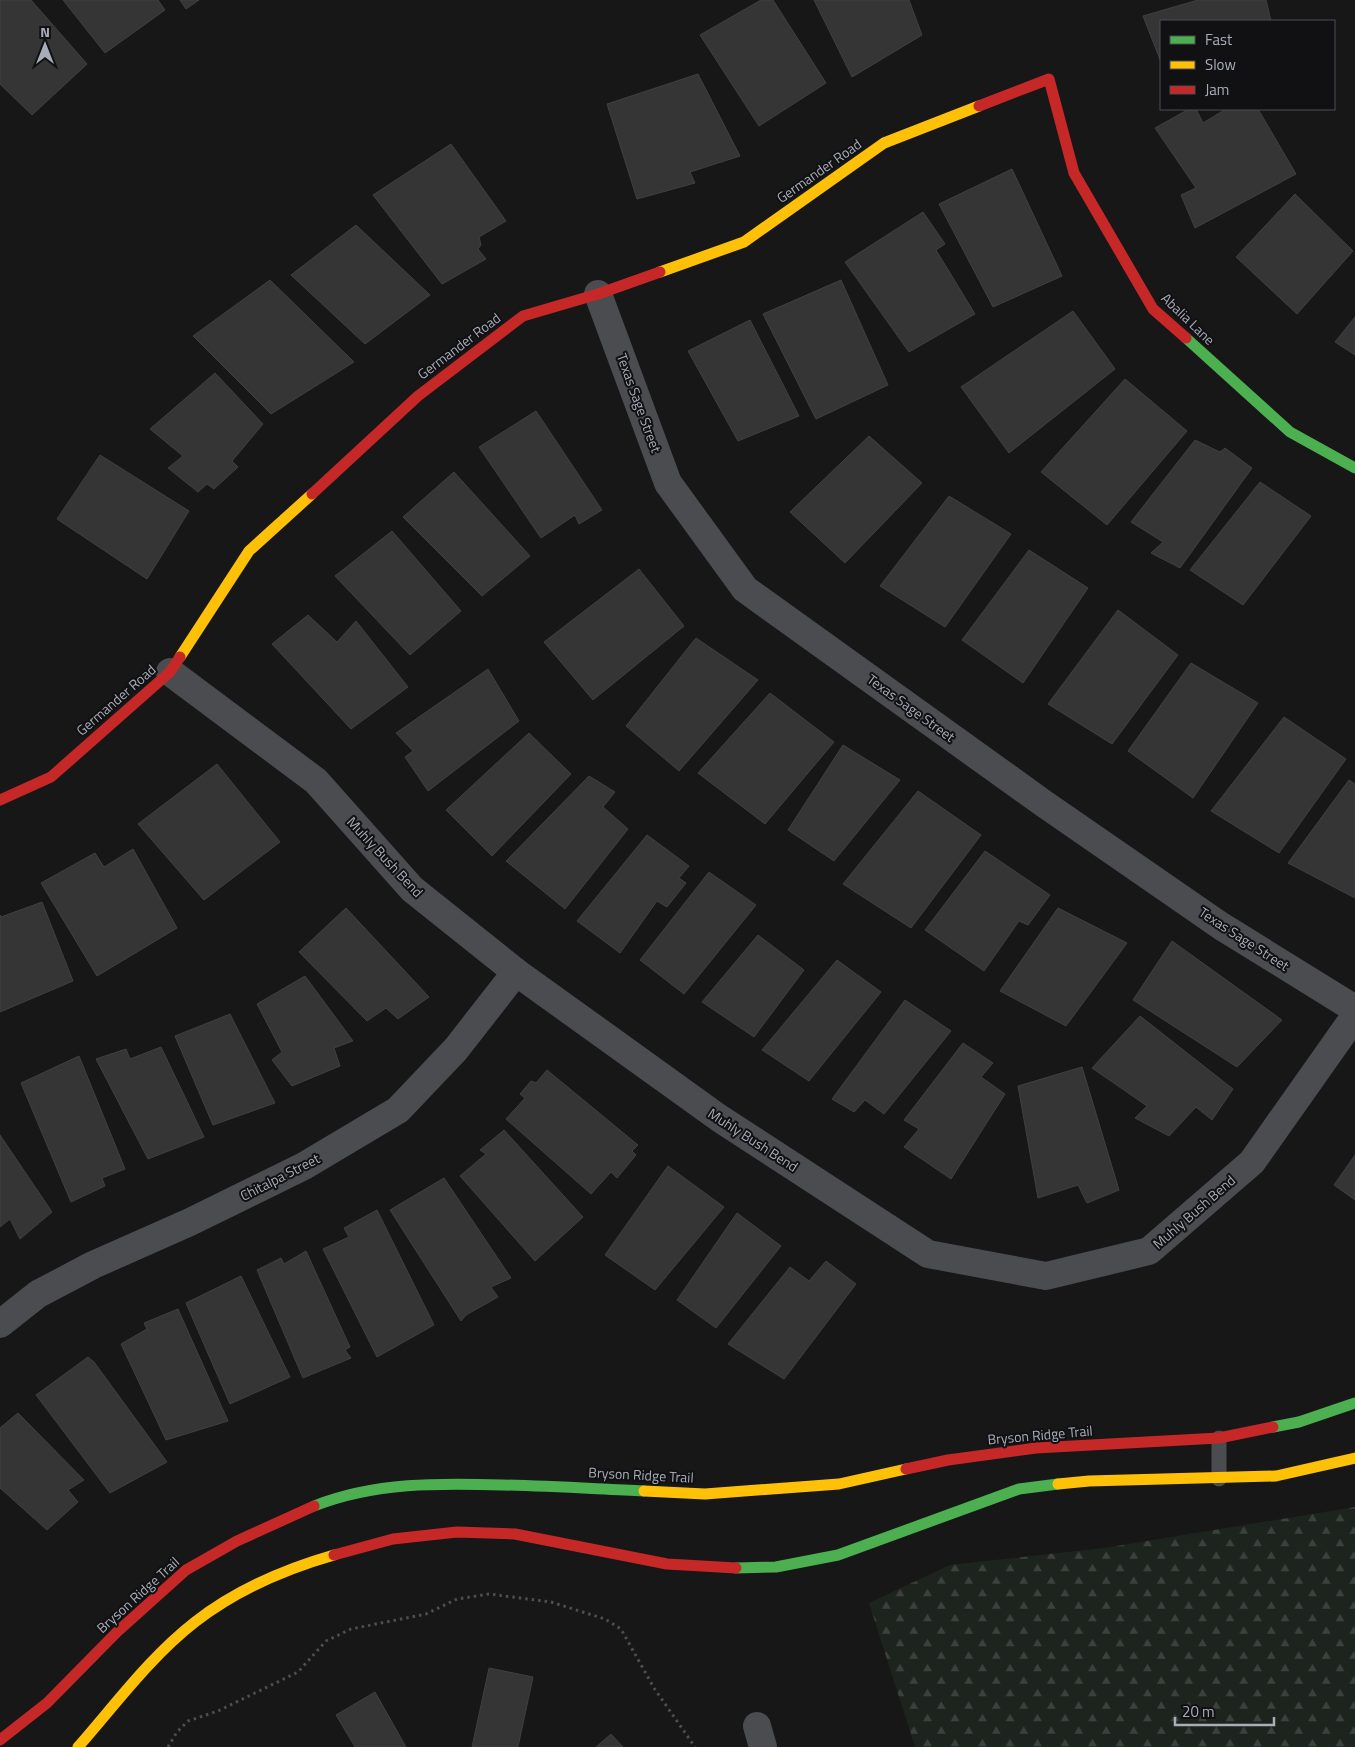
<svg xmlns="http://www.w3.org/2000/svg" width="1355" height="1747" font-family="'Titillium Web',sans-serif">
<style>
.forest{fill:url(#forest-firs)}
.building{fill:#353536;stroke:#3f4043}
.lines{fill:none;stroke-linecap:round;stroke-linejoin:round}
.path{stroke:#4d4e52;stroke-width:3;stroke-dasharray:2.5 4;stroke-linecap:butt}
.lane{stroke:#4b4c50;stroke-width:15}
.street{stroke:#4b4c50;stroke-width:28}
.fast{stroke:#4caf50;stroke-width:11}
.slow{stroke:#ffc107;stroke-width:11}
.jam{stroke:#c62828;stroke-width:11}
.labels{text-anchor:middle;stroke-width:4;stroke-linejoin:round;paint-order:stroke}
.street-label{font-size:14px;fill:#a8adb8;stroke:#111113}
</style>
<defs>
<pattern id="forest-firs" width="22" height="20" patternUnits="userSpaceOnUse" patternTransform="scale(1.25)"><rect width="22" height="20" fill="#1d241e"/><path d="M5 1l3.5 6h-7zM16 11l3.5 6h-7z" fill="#3b413d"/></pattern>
</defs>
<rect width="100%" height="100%" fill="#171717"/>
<path class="forest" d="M1355,1507v240h-440l-46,-144 81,-38 154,-17z"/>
<g class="building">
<path d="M0,0h31l56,64 -55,51 -32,-31z"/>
<path d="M63,0h95l7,10 -60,43z"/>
<path d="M180,0h19l-13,9z"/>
<path d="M761,0h12l53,83 -67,43 -59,-91z"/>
<path d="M814,0h95l13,35 -70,42z"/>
<path d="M1198,0h68l5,21h-110v41l-18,-46z"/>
<path d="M698,74l42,82 -50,16 5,11 -58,16 -30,-95z"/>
<path d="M1189,109h7l7,14 23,-14h32l38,65 -101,54 -14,-33 15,-7 -41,-60z"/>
<path d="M451,144l55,77 -27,16 2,8 -3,4 8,10 -44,25 -69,-89z"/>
<path d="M1012,169l50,107 -69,31 -54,-103z"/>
<path d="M1295,194l58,57 -56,63 -61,-57z"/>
<path d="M923,212l22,32 -9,6 39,64 -66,38 -64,-90z"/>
<path d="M356,225l74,70 -65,49 -74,-69z"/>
<path d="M270,280l84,82 -83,52 -78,-78z"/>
<path d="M841,280l47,105 -72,34 -53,-105z"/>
<path d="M1073,311l42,58 -106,84 -48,-66z"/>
<path d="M1355,317v38l-20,-13z"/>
<path d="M750,320l49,96 -61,25 -50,-90z"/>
<path d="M215,373l48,51 -31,37 6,6 -24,22 -7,-5 -9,8 -30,-24 15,-12 -33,-27z"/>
<path d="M1125,379l62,52 -80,94 -66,-53z"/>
<path d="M536,411l66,99 -23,14 -4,-9 -34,23 -62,-91z"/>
<path d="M869,436l53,47 -77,80 -55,-51z"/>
<path d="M1195,440l25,12 5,-4 27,20 -72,100 -29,-15 12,-11 -32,-20z"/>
<path d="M100,455l89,56 -42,68 -90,-60z"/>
<path d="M454,472l76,84 -48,40 -79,-79z"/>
<path d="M1260,482l51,34 -68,89 -53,-35z"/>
<path d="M949,496l62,38 -66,93 -65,-41z"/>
<path d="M392,531l69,80 -51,44 -75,-79z"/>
<path d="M1029,550l59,38 -65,95 -61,-43z"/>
<path d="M639,569l45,57 -91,74 -49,-58z"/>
<path d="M1118,610l60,45 -66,89 -64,-40z"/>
<path d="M308,615l29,27 19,-21 52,66 -57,42 -79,-85z"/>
<path d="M696,638l62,42 -79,91 -53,-45z"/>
<path d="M1191,663l67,40 -65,95 -65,-47z"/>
<path d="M488,669l31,52 -91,70 -23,-34 8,-6 -17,-18z"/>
<path d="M770,693l64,49 -69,82 -67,-51z"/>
<path d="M1284,717l62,42 -67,94 -68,-42z"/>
<path d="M529,733l42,41 -79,82 -46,-46z"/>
<path d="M843,745l57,35 -66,81 -46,-31z"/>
<path d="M217,764l63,78 -76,58 -66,-76z"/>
<path d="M589,776l26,16 -12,15 25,22 -63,80 -59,-48z"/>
<path d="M1349,780l6,4v114l-67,-35z"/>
<path d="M918,791l63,44 -70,93 -68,-44z"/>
<path d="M647,835l42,31 -10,12 7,5 -19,24 -10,-6 -37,52 -43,-32z"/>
<path d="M133,849l44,79 -80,48 -56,-93 54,-30 9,14z"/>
<path d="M985,851l65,44 -22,30 -9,-4 -35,50 -59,-41z"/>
<path d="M709,872l47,33 -72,89 -44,-34z"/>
<path d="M42,902l31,79 -73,31v-97l1,2z"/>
<path d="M346,908l83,89 -31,22 -12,-11 -19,13 -68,-69z"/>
<path d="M1058,908l69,35 -61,83 -66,-35z"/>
<path d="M758,935l46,35 -50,67 -52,-35z"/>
<path d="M1172,941l110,79 -45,47 -104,-67z"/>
<path d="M837,960l44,32 -72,89 -47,-31z"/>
<path d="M305,976l48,65 -19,7 6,18 -48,20 -20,-26 10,-8 -25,-48z"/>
<path d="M905,1000l46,31 -67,83 -19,-14 -11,12 -22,-13z"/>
<path d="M230,1014l45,89 -62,22 -38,-89z"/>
<path d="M1140,1016l93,73 -21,31 -16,-13 -27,29 -34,-18 12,-12 -55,-38z"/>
<path d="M963,1043l30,20 -12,14 24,17 -54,85 -47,-32 15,-18 -15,-9z"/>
<path d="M161,1047l43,90 -56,22 -52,-100 30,-10 4,10z"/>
<path d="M79,1056l46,113 -23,9 3,8 -34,16 -50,-119z"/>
<path d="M1082,1067l37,123 -32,13 -9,-18 -40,13 -20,-112z"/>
<path d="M547,1070l91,75 -6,6 4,4 -19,23 -6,-6 -20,22 -85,-75 19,-21 -5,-4 11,-13 5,2z"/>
<path d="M504,1130l79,87 -48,44 -75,-85 26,-22 -6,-4z"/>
<path d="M0,1135l52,77 -32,27 -10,-20 -10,8z"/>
<path d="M1355,1155v45l-21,-15z"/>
<path d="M668,1166l56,41 -69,83 -50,-35z"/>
<path d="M444,1178l67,100 -20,9 7,10 -32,18 -5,6 -71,-111z"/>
<path d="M377,1210l57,115 -57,32 -54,-108 26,-12 -5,-9z"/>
<path d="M737,1213l44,33 -65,82 -39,-28z"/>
<path d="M306,1251l44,96 -5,3 6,8 -48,20 -46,-108 24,-12 3,6z"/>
<path d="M826,1261l30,23 -72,95 -56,-35 62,-77 19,14z"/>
<path d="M241,1276l49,101 -60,27 -44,-101z"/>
<path d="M178,1309l50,112 -62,19 -45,-96 26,-15 -3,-6z"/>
<path d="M88,1357l6,5 73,100 -57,31 -74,-98z"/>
<path d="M18,1413l66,67 -16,10 10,12 -31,28 -47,-42v-60z"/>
<path d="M489,1668l44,9 -15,70h-46z"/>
<path d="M375,1692l31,55h-51l-19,-32z"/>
<path d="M611,1734l12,13h-27z"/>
</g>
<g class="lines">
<path class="path" d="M168,1747l9,-15 11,-11 30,-10 80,-39 28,-31 25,-12 75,-15 31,-15 32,-5 62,8 54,17 16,10 33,59 41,59"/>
<path class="lane" d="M1219,1438v41"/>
<g class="street">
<path d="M598,294l70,189 77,106 298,214 178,123 134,83"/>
<path d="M170,672l146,109 96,108 104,83 203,146 209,136 118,22 103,-25 103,-89 103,-146"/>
<path d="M0,1324l38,-30 55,-29 97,-43 114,-56 94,-56 58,-61 60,-77"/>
<path d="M757,1726l6,21"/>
</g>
<g class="fast">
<path d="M1186,338l104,94 65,36"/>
<path d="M1273,1427l26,-5 56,-19"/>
<path d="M314,1506c61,-24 125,-23 189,-21 47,1 94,4 141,6"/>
<path d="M736,1568l40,-1 62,-12 181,-66 39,-5"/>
</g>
<g class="slow">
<path d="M660,272l84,-30 140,-99 95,-37"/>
<path d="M180,657l69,-106 63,-57"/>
<path d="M1058,1484l31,-3 187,-5 79,-18"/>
<path d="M644,1491l61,3 134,-10 67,-15"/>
<path d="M78,1747c37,-42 72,-90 117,-125 40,-31 90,-53 139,-67"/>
</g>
<g class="jam">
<path d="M979,106l70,-27 25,94 79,136 33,29"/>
<path d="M312,494l106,-98 105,-80 75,-22 62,-22"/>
<path d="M0,800l51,-23 119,-105 10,-15"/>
<path d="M906,1469l42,-9 88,-12 183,-10 54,-11"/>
<path d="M334,1555l59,-16 64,-7 58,2 152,30 69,4"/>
<path d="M0,1740l47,-37 70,-71 69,-62 51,-29 77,-35"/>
</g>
</g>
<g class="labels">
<g class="street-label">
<text transform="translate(819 171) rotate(-35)" y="5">Germander Road</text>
<text transform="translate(1188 319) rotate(44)" y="5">Abalia Lane</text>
<text transform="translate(459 346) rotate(-37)" y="5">Germander Road</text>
<text transform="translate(639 403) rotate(70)" y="5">Texas Sage Street</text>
<text transform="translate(116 700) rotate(-41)" y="5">Germander Road</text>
<text transform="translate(911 708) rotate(36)" y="5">Texas Sage Street</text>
<text transform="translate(385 857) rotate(47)" y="5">Muhly Bush Bend</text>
<text transform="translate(1244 939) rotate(33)" y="5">Texas Sage Street</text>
<text transform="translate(753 1140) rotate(33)" y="5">Muhly Bush Bend</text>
<text transform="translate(280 1177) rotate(-27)" y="5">Chitalpa Street</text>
<text transform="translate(1194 1212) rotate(-41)" y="5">Muhly Bush Bend</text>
<text transform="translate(1040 1435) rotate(-5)" y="5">Bryson Ridge Trail</text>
<text transform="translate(641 1475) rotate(3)" y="5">Bryson Ridge Trail</text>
<text transform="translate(138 1595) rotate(-42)" y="5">Bryson Ridge Trail</text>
</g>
</g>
<rect x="1160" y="20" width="175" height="90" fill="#111113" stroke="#4d4f55"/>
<rect x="1170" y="36" width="25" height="8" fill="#4caf50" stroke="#4d4f55"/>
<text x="1205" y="45" font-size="15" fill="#a8adb8">Fast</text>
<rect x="1170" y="61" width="25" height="8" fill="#ffc107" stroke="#4d4f55"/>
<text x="1205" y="70" font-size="15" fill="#a8adb8">Slow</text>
<rect x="1170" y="86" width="25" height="8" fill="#c62828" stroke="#4d4f55"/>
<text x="1205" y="95" font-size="15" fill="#a8adb8">Jam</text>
<g transform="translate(45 45)" stroke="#111113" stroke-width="4" paint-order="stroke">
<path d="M0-4L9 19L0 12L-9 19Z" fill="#a8adb8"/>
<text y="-8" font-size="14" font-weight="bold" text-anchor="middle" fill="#a8adb8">N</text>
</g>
<path d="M1175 1717v8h99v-8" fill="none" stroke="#a8adb8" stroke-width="2.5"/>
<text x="1182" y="1717" font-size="15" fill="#a8adb8" stroke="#111113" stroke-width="4" paint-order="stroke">20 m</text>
</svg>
